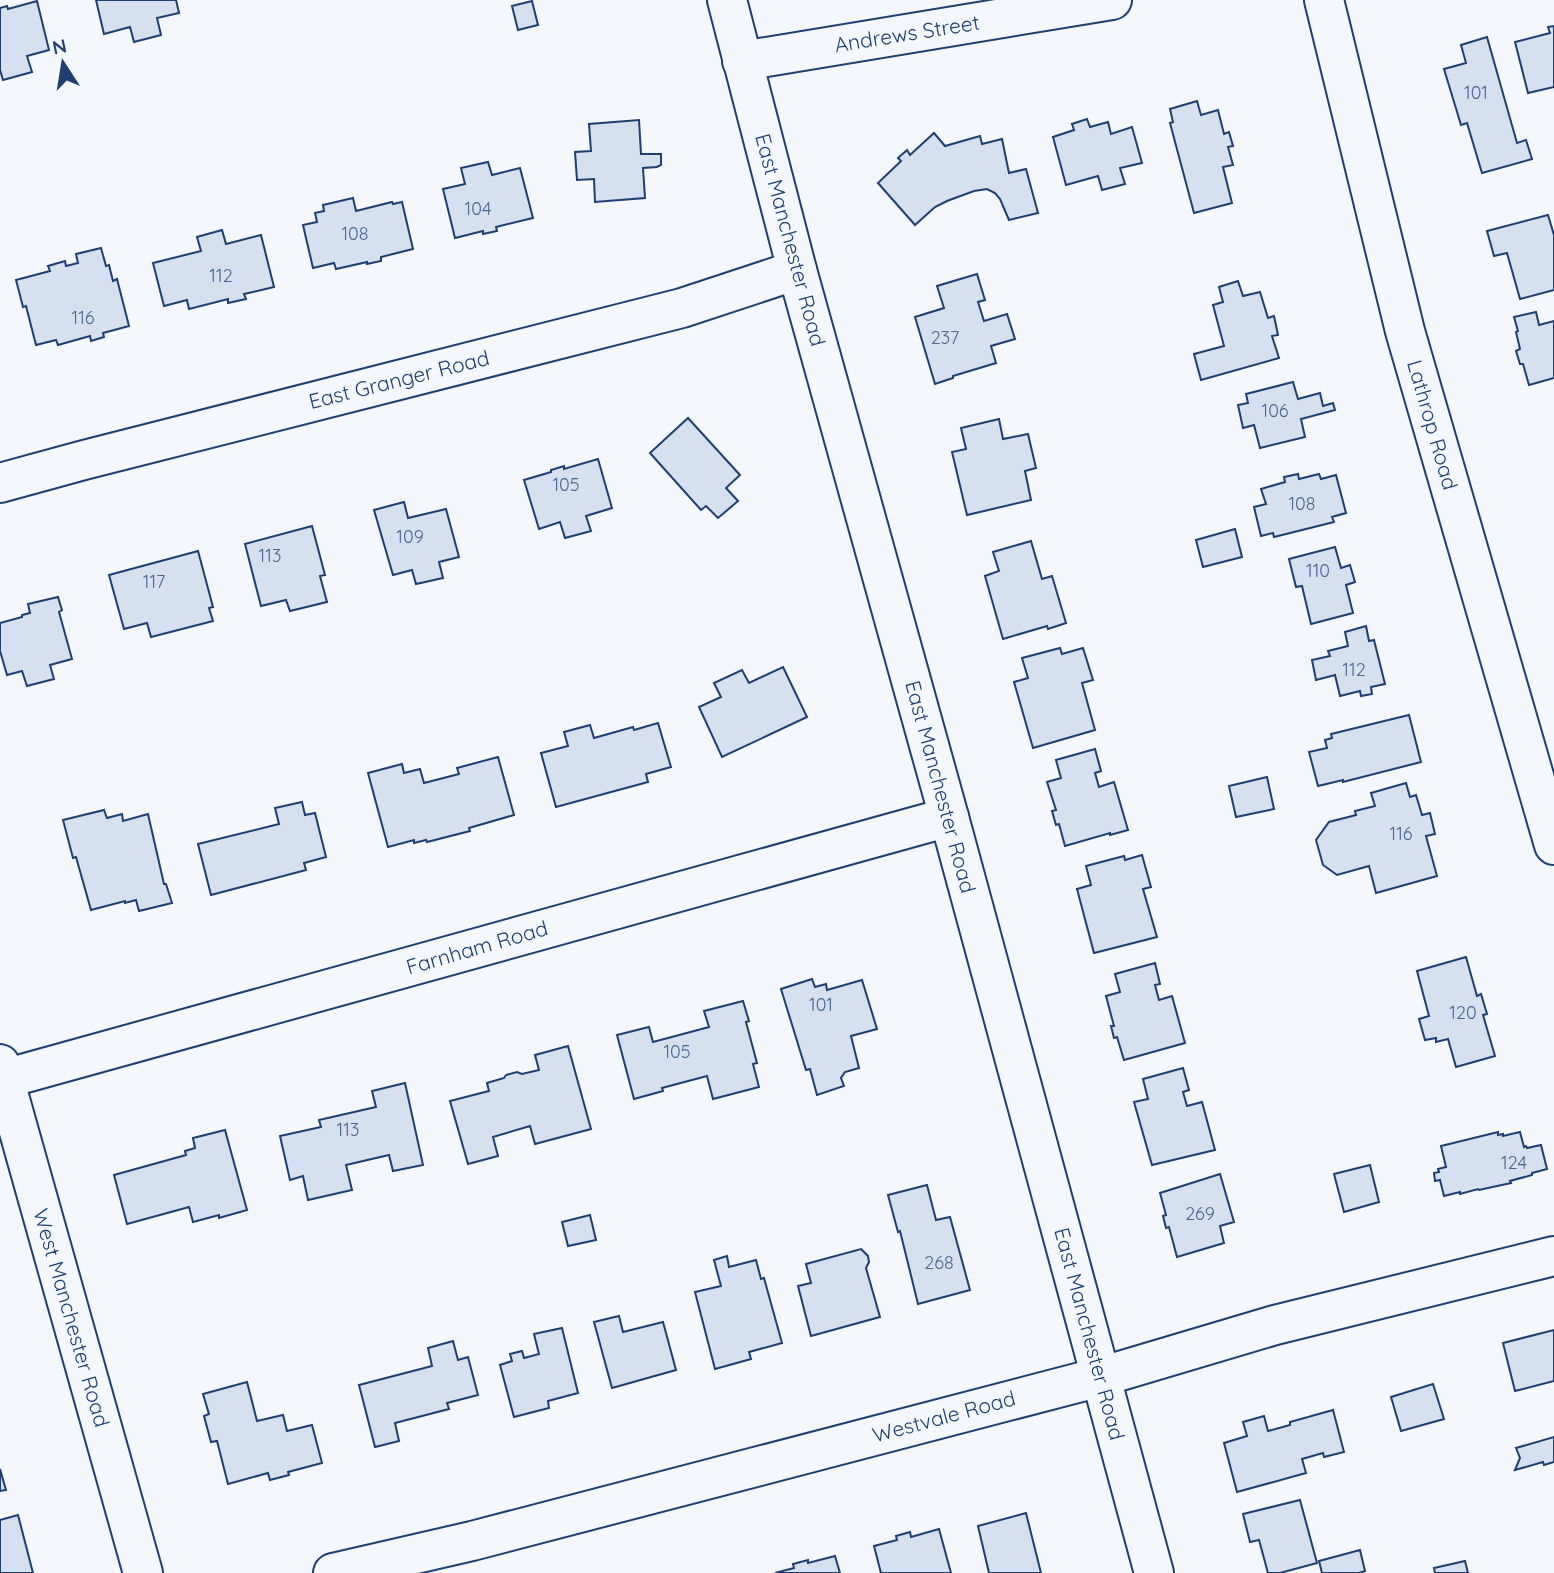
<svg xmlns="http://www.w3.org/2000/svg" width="1554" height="1573" font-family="Quicksand,sans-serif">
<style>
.building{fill:#d5e0f0;stroke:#1d3f73;stroke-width:2}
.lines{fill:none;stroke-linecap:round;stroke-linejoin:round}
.minor-casing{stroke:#1d3f73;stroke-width:42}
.minor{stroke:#f4f7fb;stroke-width:38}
.labels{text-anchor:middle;stroke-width:5;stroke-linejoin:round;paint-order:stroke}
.number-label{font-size:18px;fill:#4b6792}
.street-label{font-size:21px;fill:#1d3f73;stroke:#f4f7fb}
</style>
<rect width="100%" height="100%" fill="#f4f7fb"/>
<g class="building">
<path d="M96,0h80l3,13 -22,5 4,17 -27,7 -4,-15 -26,7z"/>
<path d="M37,1l12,49 -22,6 5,16 -29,8 -3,-10v-62l7,-2 1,3z"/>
<path d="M532,1l6,24 -20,5 -6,-24z"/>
<path d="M1554,26v61l-26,6 -13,-51 35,-9 -2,-6z"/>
<path d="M1487,37l30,106 9,-3 6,19 -50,14 -15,-50 -6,2 -17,-56 22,-6 -5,-18z"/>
<path d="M1197,101l4,14 17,-5 6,24 5,-2 4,14 -5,1 5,18 -10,2 9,36 -38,10 -24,-90 3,-1 -3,-13z"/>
<path d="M1087,119l3,8 18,-5 3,12 21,-7 10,36 -22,5 5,16 -23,6 -4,-14 -32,9 -13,-48 21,-7 -2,-6z"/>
<path d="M639,120l2,34h20v11l-4,2 -14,1 2,30 -50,4 -1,-23 -17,1 -2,-28 16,-1 -2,-27z"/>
<path d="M934,133l11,13 35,-10 2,8 20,-5 7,34 17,-4 12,44 -29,7 -9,-21 -5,-6 -8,-4 -13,2 -27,10 -12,6 -20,18 -37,-42 23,-22 -3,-3 9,-8 3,5z"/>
<path d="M488,162l4,13 28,-7 13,50 -37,9 1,4 -14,3v-3l-28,7 -12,-49 22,-5 -4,-16z"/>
<path d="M353,198l3,13 36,-9 1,2 9,-2 11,47 -32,8v4l-14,3v-2l-31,7 -2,-6 -21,5 -10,-43 14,-3 -2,-9 9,-2 -1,-6z"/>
<path d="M1548,215l6,20v55l-34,9 -13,-46 -13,3 -7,-25z"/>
<path d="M222,230l4,14 35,-9 13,52 -30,7 2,5 -18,4v-4l-39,10 -2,-9 -23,6 -11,-43 48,-12 -4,-14z"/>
<path d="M101,248l5,18 3,-1 4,16 4,-2 12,47 -26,7 1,4 -13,4 -1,-5 -32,9 -2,-5 -20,5 -10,-39 -3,1 -7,-27 34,-9 -2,-5 17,-5 1,5 12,-3 -2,-9z"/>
<path d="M977,274l8,26 -7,2 6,19 23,-7 8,25 -24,7 5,17 -43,13v2l-18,6 -20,-67 29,-9 -7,-22z"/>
<path d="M1238,281l5,15 17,-4 8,26 6,-2 4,19 -6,1 7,22 -78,22 -7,-26 30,-8 -11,-41 10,-3 -4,-15z"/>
<path d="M1536,312l3,13 15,-4v57l-25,7 -6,-21h-3l-4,-13 4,-2 -4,-17 2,-1 -4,-14z"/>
<path d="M1293,382l5,17 22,-6 3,13 10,-3 2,7 -34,9 4,18 -45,11 -6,-23 -11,3 -5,-23 10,-2 -2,-9z"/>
<path d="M688,418l52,57 -14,13 12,13 -20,17 -12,-12 -5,4 -51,-57z"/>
<path d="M999,419l4,20 25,-5 8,34 -11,3 6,29 -64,15 -15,-63 14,-3 -5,-21z"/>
<path d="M598,459l14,49 -26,8 5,15 -26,7 -5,-16 -21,7 -15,-49 27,-8v-2l13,-4v3z"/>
<path d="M1298,474l1,5 20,-5 2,5 15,-4 10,38 -14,4 2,5 -60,15 -1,-4 -12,3 -7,-29 12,-3 -5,-15 24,-7 -1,-5z"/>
<path d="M404,502l4,16 38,-9 13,48 -20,5 4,16 -27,6 -4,-14 -19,5 -19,-65z"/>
<path d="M312,526l13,49 -5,1 7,26 -37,9 -4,-11 -25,6 -16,-62z"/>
<path d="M1235,529l7,28 -39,10 -7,-27z"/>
<path d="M1031,541l11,38 10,-3 14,47 -18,6 -1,-3 -44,13 -18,-63 14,-5 -6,-19z"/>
<path d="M1335,547l6,21 9,-3 5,17 -9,3 7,28 -42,11 -9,-38 -6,1 -7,-28z"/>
<path d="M198,551l15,56 -4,1 4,13 -62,16 -4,-14 -23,6 -15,-54z"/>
<path d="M58,597l4,13 -3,2 13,47 -22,6 4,14 -27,7 -5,-15 -15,4 -7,-24v-28l22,-6v-2l8,-2 -2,-9z"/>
<path d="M1366,626l3,15 5,-1 11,44 -14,3 1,7 -11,2 -1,-5 -20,5 -5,-21 -19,5 -4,-20 18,-4 -2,-5 20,-5 -3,-14z"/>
<path d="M1060,648l2,6 21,-6 10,32 -11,3 13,47 -62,18 -19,-66 14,-4 -6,-20z"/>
<path d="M783,667l24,50 -85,40 -23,-50 22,-10 -7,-14 28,-13 7,13z"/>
<path d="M1409,715l12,47 -78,20v-2l-25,6 -9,-34 18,-4 -2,-8 7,-2 -1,-4z"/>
<path d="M658,723l13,44 -25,7 2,8 -92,25 -15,-54 27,-7 -4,-14 26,-7 4,13 39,-11 1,3z"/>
<path d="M1095,749l6,22 -6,2 4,14 15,-5 14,48 -18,5v-2l-45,13 -6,-22 -3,1 -4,-14 4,-1 -9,-28 14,-4 -5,-18z"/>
<path d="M498,757l16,58 -45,13 1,3 -43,11 -1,-2 -12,3v-3l-26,7 -20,-74 34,-9 2,9 16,-4 4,14 35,-9 -2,-6z"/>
<path d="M1267,777l7,32 -38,8 -7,-31z"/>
<path d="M1406,783l4,14 6,-2 6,20 8,-2 5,21 -9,2 11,40 -61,17 -7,-27 -32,9 -14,-10 -7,-25 13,-18 27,-7 -1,-4 20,-5 -4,-13z"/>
<path d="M302,802l3,13 10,-2 11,44 -22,6 2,7 -95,25 -13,-51 81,-20 -4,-16z"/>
<path d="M104,810l3,8 15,-4 1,7 25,-7 16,70h2l6,19 -33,8 -3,-11 -11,3v-2l-34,9 -15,-53 -3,1 -10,-38z"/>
<path d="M1142,855l9,32 -8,2 14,48 -63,16 -17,-64 14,-4 -5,-19 38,-10 1,4z"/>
<path d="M1466,957l11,39 4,-2 6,20 -4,1 12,41 -39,11 -8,-28 -12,3v-4l-11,2 -6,-21 10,-3 -12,-45z"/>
<path d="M1155,963l5,21 -5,1 4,15 13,-4 13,47 -61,17 -7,-23 -3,1 -3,-12h3l-8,-30 14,-4 -5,-18z"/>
<path d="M812,979l3,8 11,-3 1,6 35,-10 15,49 -26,7 8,32 -14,4 -4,6 3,8 -27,9 -7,-26 -4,1 -25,-81z"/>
<path d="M743,1001l6,20 -3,1 11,41 -4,1 6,23 -46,12 -6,-23 -45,12 1,3 -29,8 -17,-64 32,-8 4,15 56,-15 -5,-16z"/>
<path d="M568,1046l23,83 -56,15 -5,-18 -37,11 5,19 -30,8 -18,-63 39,-10 -2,-8 17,-5 2,-3 11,-3 5,2 17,-4 -4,-15z"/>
<path d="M1183,1068l6,22 -6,2 4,14 15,-4 13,48 -63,15 -18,-63 14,-3 -5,-20z"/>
<path d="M405,1083l18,82 -30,6 -4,-16 -43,10 6,25 -44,10 -5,-24 -13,4 -10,-44 41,-9 -2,-7 57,-13 -4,-16z"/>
<path d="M225,1130l22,80 -28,8v-3l-26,7 -4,-15 -62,17 -13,-49 72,-20 -1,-4 10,-3 -2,-10z"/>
<path d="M1498,1132v3l5,-1v2l17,-4 4,15 2,-1 1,2 14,-3 6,24 -15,4v2l-22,6 1,2 -32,7 -1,-1 -18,5v-2l-16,4 -4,-16 -5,1 -1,-8 5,-1 -1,-3 8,-2 -5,-21z"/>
<path d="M1370,1165l9,37 -35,10 -10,-38z"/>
<path d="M1220,1174l14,48 -14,4 4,17 -47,14 -8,-30 -3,1 -3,-12 3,-1 -6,-22z"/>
<path d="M927,1185l9,35 14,-3 20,73 -52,14 -18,-73 -2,1 -10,-37z"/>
<path d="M590,1215l6,25 -28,6 -6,-24z"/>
<path d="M861,1249l7,7 1,6 -3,6 14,49 -69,19 -13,-50 13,-3 -5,-19z"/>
<path d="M727,1256l2,11 27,-7 5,19 3,-1 18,65 -33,9 2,7 -36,10 -20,-77 26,-6 -7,-26z"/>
<path d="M619,1316l4,16 40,-10 13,48 -64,18 -18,-66z"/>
<path d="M562,1328l16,65 -30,8 1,7 -35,9 -14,-52 12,-4 -2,-7 12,-3 2,7 15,-4 -5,-20z"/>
<path d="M1554,1330v51l-39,10 -12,-48z"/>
<path d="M453,1341l5,19 10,-3 10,38 -31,8 2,6 -54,14 4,18 -24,6 -16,-62 73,-19 -4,-18z"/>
<path d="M247,1382l10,39 26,-6 4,16 25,-6 10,38 -34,9 1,3 -19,5 -2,-7 -40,11 -11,-43 -6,1 -7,-26 5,-2 -6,-20z"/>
<path d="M1433,1384l11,35 -43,12 -10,-34z"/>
<path d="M1333,1410l11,42 -20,5 -1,-4 -21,6 4,14 -69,19 -13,-49 23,-7 -4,-14 21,-6 4,15 22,-6v-3z"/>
<path d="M1554,1437v25l-10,3 -1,-3 -28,8 5,-12 -4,-10z"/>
<path d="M0,1469l6,21 -6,1z"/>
<path d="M1300,1500l17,63 -37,10h-12l-9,-33 -9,2 -7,-28z"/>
<path d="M1026,1513l15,60h-52l-11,-47z"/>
<path d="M18,1515l15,58h-33v-53z"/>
<path d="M939,1529l12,44h-70l-7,-27 23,-6 -1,-4 14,-4 1,5z"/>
<path d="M1360,1550l5,21 -6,2h-37l-3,-12z"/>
<path d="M835,1556l5,17h-65l19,-5 -1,-4 15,-4v3z"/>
<path d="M1465,1561l3,12h-33l-1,-5z"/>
</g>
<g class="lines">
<g class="minor-casing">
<g id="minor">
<path d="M727,0l70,270 152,547 205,756"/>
<path d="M1324,0l81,331 149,514"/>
<path d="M742,61l370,-61"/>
<path d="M0,483l84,-23 598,-152 115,-38"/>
<path d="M0,1064l143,509"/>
<path d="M4,1079l945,-262"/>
<path d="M333,1573l139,-32 628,-164 175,-52 279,-69"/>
</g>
</g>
<use href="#minor" class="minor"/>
</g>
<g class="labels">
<g class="number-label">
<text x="1476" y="99">101</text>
<text x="478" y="215">104</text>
<text x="355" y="240">108</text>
<text x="221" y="282">112</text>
<text x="83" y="324">116</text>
<text x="945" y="344">237</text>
<text x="1275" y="417">106</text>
<text x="566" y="491">105</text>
<text x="1302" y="510">108</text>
<text x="410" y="543">109</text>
<text x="270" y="562">113</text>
<text x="1318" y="577">110</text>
<text x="154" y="588">117</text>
<text x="1354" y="676">112</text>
<text x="1401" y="840">116</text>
<text x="821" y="1011">101</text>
<text x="1463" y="1019">120</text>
<text x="677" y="1058">105</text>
<text x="348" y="1136">113</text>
<text x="1514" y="1169">124</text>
<text x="1200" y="1220">269</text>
<text x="939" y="1269">268</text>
</g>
<g class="street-label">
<text transform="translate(907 34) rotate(-9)" y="7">Andrews Street</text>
<text transform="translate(790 240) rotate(75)" y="7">East Manchester Road</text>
<text transform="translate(399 380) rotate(-14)" y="7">East Granger Road</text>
<text transform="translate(1432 425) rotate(74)" y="7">Lathrop Road</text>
<text transform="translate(940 787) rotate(75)" y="7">East Manchester Road</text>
<text transform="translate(477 948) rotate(-16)" y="7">Farnham Road</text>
<text transform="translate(71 1318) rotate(74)" y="7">West Manchester Road</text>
<text transform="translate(1089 1334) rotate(75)" y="7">East Manchester Road</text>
<text transform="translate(944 1417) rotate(-15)" y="7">Westvale Road</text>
</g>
</g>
<g transform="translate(63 63) rotate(348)" stroke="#f4f7fb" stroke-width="5" paint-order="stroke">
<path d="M0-5L12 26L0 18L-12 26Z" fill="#1d3f73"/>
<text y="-10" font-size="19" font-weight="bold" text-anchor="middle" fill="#1d3f73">N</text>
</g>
</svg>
